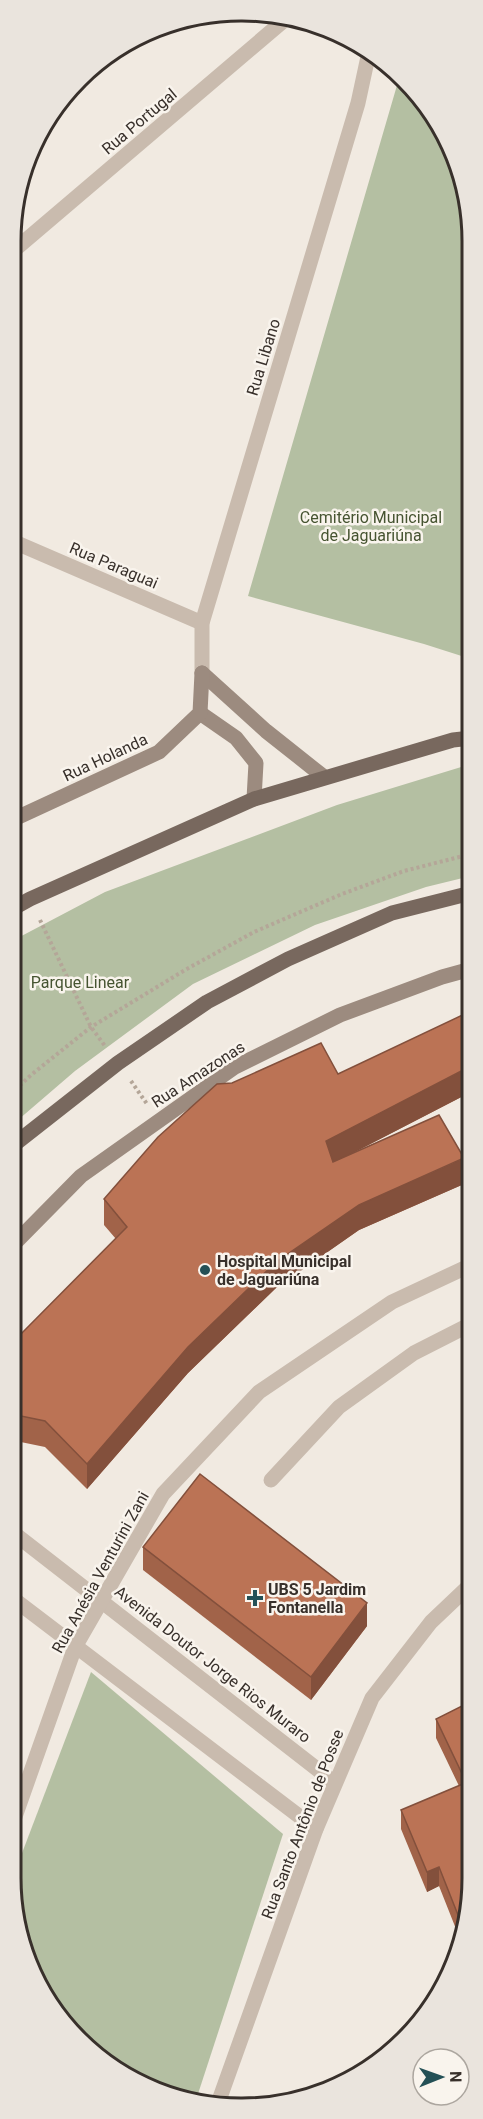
<svg xmlns="http://www.w3.org/2000/svg" width="483" height="2119" font-family="Roboto,sans-serif">
<style>
.green{fill:#b4bfa2}
.lines{fill:none;stroke-linecap:round;stroke-linejoin:round}
.path{stroke:#b4a698;stroke-width:4;stroke-dasharray:3 3;stroke-linecap:butt}
.lane{stroke:#c9bbae;stroke-width:15}
.street{stroke:#c9bbae;stroke-width:15}
.secondary{stroke:#9c8b7f;stroke-width:15}
.primary{stroke:#78685e;stroke-width:15}
.wall{fill:#a16349}
.shaded-wall{fill:#83503c}
.building{fill:#bb7355;stroke:#83503c;stroke-width:1.5}
.poi-dot{fill:#245056;stroke:#f9f4ed;stroke-width:2}
.labels{text-anchor:middle;stroke-width:5;stroke-linejoin:round;paint-order:stroke}
.street-label{font-size:16px;fill:#38302b;stroke:#f9f4ed}
.park-label{font-size:16px;fill:#465431;stroke:#f9f4ed}
.poi-label{font-size:16px;font-weight:bold;fill:#38302b;stroke:#f9f4ed;text-anchor:start}
.rim{fill:none;stroke:#38302b;stroke-width:3}
</style>
<rect width="100%" height="100%" fill="#f1eae1"/>
<g class="green">
<path d="M400,75l5,3 44,62 22,72v447l-47,-15 -176,-48z"/>
<path d="M471,764v112l-45,11 -111,38 -122,59 -118,87 -64,55 1,-185 93,-49 232,-87z"/>
<path d="M91,1672l192,162 -87,266 -57,-15 -71,-55 -40,-64 -17,-84z"/>
</g>
<g class="lines">
<g class="path">
<path d="M12,859l9,21"/>
<path d="M40,920l51,107 14,19"/>
<path d="M131,1081l16,23"/>
<path d="M11,1094l20,-19 60,-48 94,-57 69,-38 88,-38 62,-23 67,-17"/>
</g>
<path class="lane" d="M271,1480l68,-73 75,-54 57,-29"/>
<g class="street">
<path d="M12,252l276,-235"/>
<path d="M12,541l190,82"/>
<path d="M202,673v-50l156,-520 11,-51"/>
<path d="M11,1531l324,252"/>
<path d="M11,1597l305,232"/>
<path d="M11,1828l64,-181 88,-153 96,-102 133,-90 79,-37"/>
<path d="M217,2106l99,-277 56,-131 59,-76 39,-37"/>
</g>
<g class="secondary">
<path d="M202,673l64,58 58,46"/>
<path d="M200,713l36,25 20,25 -2,36"/>
<path d="M12,820l147,-68 41,-39 2,-40"/>
<path d="M11,1247l70,-71 154,-109 105,-52 102,-38 29,-8"/>
</g>
<g class="primary">
<path d="M12,909l18,-10 224,-100 199,-59 18,-2"/>
<path d="M11,1147l107,-84 89,-61 81,-43 104,-46 79,-20"/>
</g>
</g>
<g class="wall">
<path d="M338,1074l133,18 -124,64 117,28 -105,46 -83,58 -88,85 -101,116 -42,-42 -34,-7v-96l105,-105 -12,-14v-26z"/>
<path d="M143,1547l224,79 -56,74 -168,-130z"/>
<path d="M470,1702v206l-8,24 -4,2 -19,-48 -12,6 -26,-63v-19l58,-24 -23,-48v-19z"/>
</g>
<g class="shaded-wall">
<path d="M471,1066v26l-145,75v-26z"/>
<path d="M464,1158v26l-105,46 -83,58 -88,85 -101,116v-25l101,-117 88,-85 83,-57z"/>
<path d="M367,1603v23l-56,74v-23z"/>
<path d="M439,1867v19l-12,6v-20z"/>
<path d="M470,1910l-8,22 -4,2v-19z"/>
</g>
<g class="building">
<path d="M471,1011v55l-145,75 7,21 106,-47 25,43 -105,47 -83,57 -88,85 -101,117 -42,-43 -34,-7v-70l116,-117 -23,-28 54,-62 59,-53 15,-1 89,-40 17,31z"/>
<path d="M200,1474l167,129 -56,74 -168,-130z"/>
<path d="M470,1702v77l-4,3 -30,-63z"/>
<path d="M470,1781v129l-12,5 -19,-48 -12,5 -26,-62z"/>
</g>
<g class="poi-dot">
<circle cx="205" cy="1270" r="6"/>
<path d="M252 1589h6v6h6v6h-6v6h-6v-6h-6v-6h6z"/>
</g>
<g class="labels">
<g class="street-label">
<text transform="translate(139 121) rotate(-40)" y="6">Rua Portugal</text>
<text transform="translate(263 357) rotate(-73)" y="6">Rua Libano</text>
<text transform="translate(114 565) rotate(23)" y="6">Rua Paraguai</text>
<text transform="translate(105 757) rotate(-25)" y="6">Rua Holanda</text>
<text transform="translate(198 1074) rotate(-33)" y="6">Rua Amazonas</text>
<text transform="translate(100 1572) rotate(-61)" y="6">Rua Anésia Venturini Zani</text>
<text transform="translate(213 1664) rotate(38)" y="6">Avenida Doutor Jorge Rios Muraro</text>
<text transform="translate(302 1824) rotate(-69)" y="6">Rua Santo Antônio de Posse</text>
</g>
<g class="park-label">
<text x="371" y="523">Cemitério Municipal<tspan x="371" dy="18">de Jaguariúna</tspan></text>
<text x="80" y="988">Parque Linear</text>
</g>
<g class="poi-label">
<text x="217" y="1267">Hospital Municipal<tspan x="217" dy="18">de Jaguariúna</tspan></text>
<text x="268" y="1595">UBS 5 Jardim<tspan x="268" dy="18">Fontanella</tspan></text>
</g>
</g>
<path d="M0 0H483V2119H0ZM241 21H242A220 220 0 0 1 462 241V1878A220 220 0 0 1 242 2098H241A220 220 0 0 1 21 1878V241A220 220 0 0 1 241 21Z" fill="#eae4dd" fill-rule="evenodd"/>
<path class="rim" d="M241 21H242A220 220 0 0 1 462 241V1878A220 220 0 0 1 242 2098H241A220 220 0 0 1 21 1878V241A220 220 0 0 1 241 21Z"/>
<g transform="translate(441 2077) rotate(89)"><circle r="28" fill="#f9f4ed" stroke="#aca69f" stroke-width="1.5"/>
<path d="M0-4.5L10 22L0 15L-10 22Z" fill="#245056"/>
<text y="-9" font-size="16" font-weight="bold" text-anchor="middle" fill="#38302b">N</text>
</g>
</svg>
